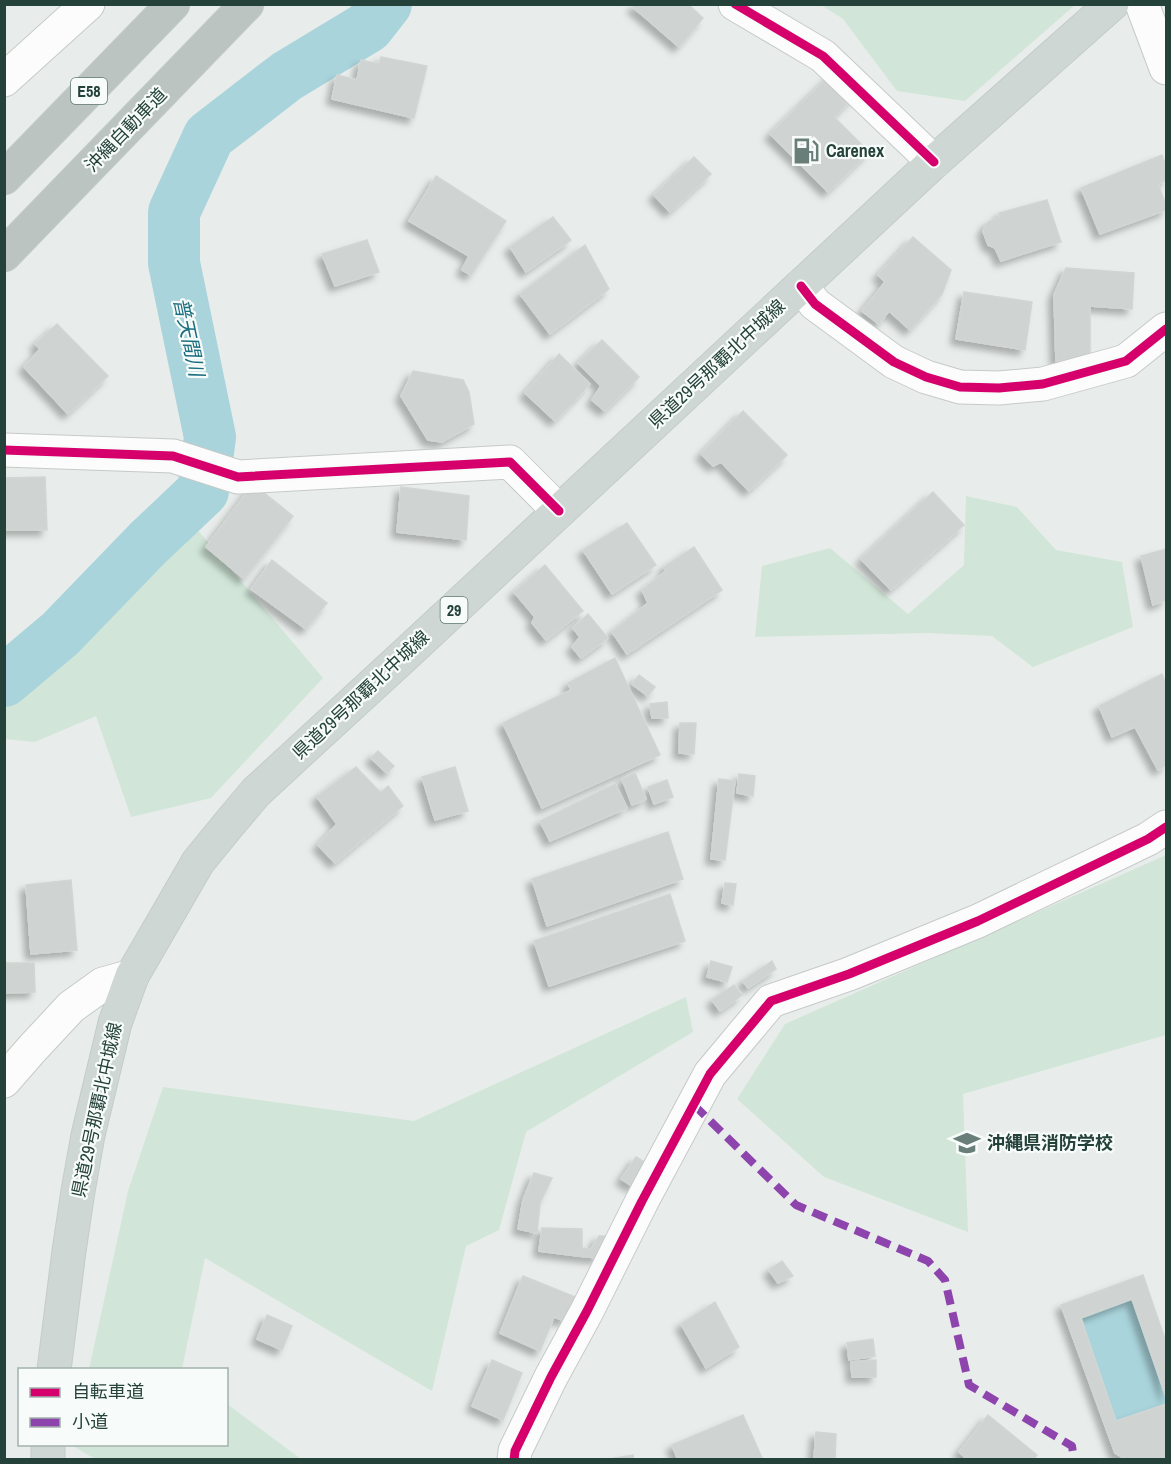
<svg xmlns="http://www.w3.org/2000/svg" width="1171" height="1464" font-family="'Archivo Narrow','Noto Sans JP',sans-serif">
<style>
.green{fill:#d1e6d8}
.water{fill:#a9d4db}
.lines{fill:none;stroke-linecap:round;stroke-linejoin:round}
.river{stroke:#a9d4db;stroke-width:52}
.building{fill:#cfd4d2;stroke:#d1d6d4;stroke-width:1.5;filter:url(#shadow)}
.minor-casing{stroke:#c5cac8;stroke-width:35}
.primary-casing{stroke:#c3ccc9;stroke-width:35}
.motorway-casing{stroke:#c3ccc9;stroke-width:35}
.minor{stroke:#fcfcfc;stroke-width:33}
.primary{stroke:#cfd7d5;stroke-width:33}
.motorway{stroke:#bcc4c2;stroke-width:33}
.quiet{stroke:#8e44ad;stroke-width:8;stroke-dasharray:15 8;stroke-linecap:butt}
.cycleway-casing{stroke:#f7fbf9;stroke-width:13}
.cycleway{stroke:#d6006c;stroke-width:9}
.labels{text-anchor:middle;stroke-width:4.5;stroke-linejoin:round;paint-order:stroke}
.shield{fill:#f7fbf9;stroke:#637a73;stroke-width:1.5}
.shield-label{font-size:16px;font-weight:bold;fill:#24423a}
.street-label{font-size:18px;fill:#24423a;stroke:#f7fbf9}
.poi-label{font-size:18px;font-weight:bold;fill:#24423a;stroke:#f7fbf9;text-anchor:start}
.water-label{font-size:20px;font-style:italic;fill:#1c6f80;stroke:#f7fbf9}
</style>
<defs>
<filter id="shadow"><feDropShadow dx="-5.5" dy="5.5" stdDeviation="3" flood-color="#0004"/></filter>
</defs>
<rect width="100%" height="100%" fill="#e8edeb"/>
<g class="green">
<path d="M821,5h254l-110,96 -68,-10 -54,-72z"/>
<path d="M966,496l51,11 39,43 66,12 11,65 -100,40 -41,-31 -64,-3 -173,4 7,-71 68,-18 78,66 56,-49z"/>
<path d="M190,521l133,157 -112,120 -80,19 -35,-101 -61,26 -30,-3 -1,-49 57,-39 65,-80z"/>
<path d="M1166,855v180l-203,59 5,138 -144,-55 -87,-78 48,-75z"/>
<path d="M686,997l7,35 -167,100 -27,98 -33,16 -34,145 -227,-133 -23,111h-93l39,-178 35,-104 251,34z"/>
<path d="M227,1404l74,55h-206l-22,-13v-2h153z"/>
</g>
<path class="water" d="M1132,1299l34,98v7l-50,17 -35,-103z"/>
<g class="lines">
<path class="river" d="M4,681l56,-47 88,-91 55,-52 7,-54 -36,-174v-51l35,-76 78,-60 81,-49 18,-23"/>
</g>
<g class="building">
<path d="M635,4h53l15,14 -24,29 -46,-40z"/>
<path d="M381,57l46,9 -13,52 -82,-19 5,-24 20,5 4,-20 18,4z"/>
<path d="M833,73l23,21 -22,23 35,35 -41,40 -58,-58z"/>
<path d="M1162,155l4,11v14l-8,4 8,21v5l-66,24 -19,-46z"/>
<path d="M694,157l17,17 -41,38 -16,-17z"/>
<path d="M436,176l70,45 -35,54 -9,-5 7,-14 -60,-35z"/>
<path d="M1047,200l14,42 -60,19 -6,-13 -7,-3 -5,-14 5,-9 12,-5 -1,-4z"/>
<path d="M553,217l18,23 -45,32 -16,-25z"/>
<path d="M913,237l38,33 -9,24 -32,36 -21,-19 -10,13 -17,-13 23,-29 -7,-7z"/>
<path d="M367,240l12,32 -44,14 -13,-32z"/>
<path d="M585,245l24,44 -59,45 -30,-40z"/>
<path d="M1066,268l68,5 -2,36 -42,-3v52l-34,3 -2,-66z"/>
<path d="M964,292l68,10 -7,48 -69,-11z"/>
<path d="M57,324l51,52 -40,38 -44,-47 16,-18 -5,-5z"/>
<path d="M602,340l37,37 -34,34 -13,-11 9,-14 -23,-23z"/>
<path d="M559,354l31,30 -35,37 -30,-28z"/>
<path d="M413,371l50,9 6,12 5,32 -32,18 -14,-2 -27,-44z"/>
<path d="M743,411l44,44 -38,36 -28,-29 -8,4 -12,-12z"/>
<path d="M45,477l2,53h-43v-52z"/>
<path d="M253,484l40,32 -49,63 -38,-32z"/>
<path d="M401,487l68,9 -3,44 -69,-8z"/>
<path d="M933,492l31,33 -73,65 -30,-31z"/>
<path d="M627,523l29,42 -44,29 -29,-44z"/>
<path d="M694,547l28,43 -95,64 -15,-22 36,-29 -6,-13 24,-19 -2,-4z"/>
<path d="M1166,549v51l-13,5 -12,-49z"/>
<path d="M272,560l55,43 -21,26 -55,-40z"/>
<path d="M545,565l38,46 -37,29 -14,-17 3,-6 -21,-25z"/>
<path d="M588,614l20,24 -27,20 -9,-11 8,-10 -7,-9z"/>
<path d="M615,658l45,97 -118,53 -39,-85 68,-33 -3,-7z"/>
<path d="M1162,674l4,10v81l-8,5 -23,-43 -23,10 -13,-31z"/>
<path d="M639,675l16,12 -7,9 -16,-12z"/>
<path d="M667,702l1,16h-16l-2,-14z"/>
<path d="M680,723h16l-2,31 -15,-1z"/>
<path d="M378,751l16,15 -7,7 -16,-15z"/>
<path d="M356,767l25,26 7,-7 15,20 -68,57 -17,-18 19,-21 -20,-27z"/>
<path d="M455,767l13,44 -33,9 -13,-43z"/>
<path d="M635,773l11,26 -14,6 -10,-26z"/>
<path d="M739,774l16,2 -2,20 -16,-3z"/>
<path d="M719,779l16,2 -10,79 -14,-1z"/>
<path d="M667,780l6,17 -19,7 -6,-17z"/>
<path d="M615,784l12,24 -77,33 -10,-20z"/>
<path d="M668,832l15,47 -136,47 -15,-47z"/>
<path d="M71,880l6,70 -46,4 -5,-69z"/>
<path d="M725,883l11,1 -3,21 -11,-2z"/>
<path d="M670,894l15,47 -136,45 -15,-45z"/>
<path d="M711,961l21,6 -5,15 -20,-5z"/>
<path d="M772,961l4,8 -28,19 -5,-7z"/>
<path d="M4,963h30l1,29 -31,1z"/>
<path d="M734,985l8,10 -22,16 -8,-11z"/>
<path d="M636,1157l13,8 -15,22 -13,-8z"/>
<path d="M534,1173l18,5 -12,25 -3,30 -19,-4 5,-29z"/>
<path d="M542,1228l40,1v19l9,1 8,-13h7l-8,22 -20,-2 -39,-5z"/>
<path d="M782,1261l11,15 -15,7 -9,-13z"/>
<path d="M1143,1275l23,67v55l-34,-98 -51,19 35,103 50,-17v56h-39l-12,-7 -54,-148z"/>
<path d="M523,1276l52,21 -10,24 -11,-4 -14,34 -40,-18z"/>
<path d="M715,1302l24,45 -33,21 -25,-44z"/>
<path d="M267,1315l25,11 -10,24 -25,-11z"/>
<path d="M873,1339l2,17 -26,4 -2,-17z"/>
<path d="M492,1360l30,13 -19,47 -31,-14z"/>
<path d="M876,1360v17h-24l-1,-15z"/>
<path d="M743,1415l20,45h-85l-6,-15z"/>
<path d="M988,1415l49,40 -4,5h-65l-9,-8z"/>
<path d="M816,1432l20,2 -1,26 -21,-1z"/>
<path d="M633,1455l1,5h-30z"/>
</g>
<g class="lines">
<g class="minor-casing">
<g id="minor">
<path d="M735,4l88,52 111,106"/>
<path d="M1142,4l24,64"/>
<path d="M4,80l84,-76"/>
<path d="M801,286l14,18 79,58 32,15 34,10 39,1 44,-4 83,-23 40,-32"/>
<path d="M4,450l169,6 65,21 272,-15 49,49"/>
<path d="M4,1081l27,-31 40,-43 32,-23 29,-8"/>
<path d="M514,1460l1,-9 36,-74 36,-66 55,-110 68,-127 61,-73 78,-27 129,-53 170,-82 18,-12"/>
</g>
</g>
<g class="primary-casing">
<g id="primary">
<path d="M54,1370l15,-119 9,-60 10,-56 27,-112 17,-47 66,-114 31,-38 27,-32 150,-138 528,-492 178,-158"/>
<path d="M48,1460v-16"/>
</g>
</g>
<g class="motorway-casing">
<g id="motorway">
<path d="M4,178l169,-174"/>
<path d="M4,255l243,-251"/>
</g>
</g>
<use href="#minor" class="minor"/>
<use href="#primary" class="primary"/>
<use href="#motorway" class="motorway"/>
<path class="quiet" d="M694,1105l102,100 132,56 17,19 24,105 103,61 2,14"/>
<g class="cycleway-casing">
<g id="cycleway">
<path d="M735,4l88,52 111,106"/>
<path d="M801,286l14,18 79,58 32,15 34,10 39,1 44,-4 83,-23 40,-32"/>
<path d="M4,450l169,6 65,21 272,-15 49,49"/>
<path d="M514,1460l1,-9 36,-74 36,-66 55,-110 68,-127 61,-73 78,-27 129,-53 170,-82 18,-12"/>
</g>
</g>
<use href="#cycleway" class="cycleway"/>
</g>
<defs>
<g id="fuel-bare" transform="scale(2.07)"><path d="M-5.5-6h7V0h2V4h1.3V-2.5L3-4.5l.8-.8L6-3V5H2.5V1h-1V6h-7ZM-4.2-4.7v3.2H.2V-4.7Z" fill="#697e78" stroke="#f7fbf9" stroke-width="2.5" paint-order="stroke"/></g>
<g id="school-bare" transform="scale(2.07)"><path d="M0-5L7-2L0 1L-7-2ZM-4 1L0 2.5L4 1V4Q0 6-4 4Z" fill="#697e78" stroke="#f7fbf9" stroke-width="2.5" paint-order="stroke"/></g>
</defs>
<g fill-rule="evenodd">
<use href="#fuel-bare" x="806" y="151"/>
<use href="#school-bare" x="967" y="1143"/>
</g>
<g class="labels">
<g class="shield">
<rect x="71" y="78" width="36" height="26" rx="4.5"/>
<rect x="440.5" y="597" width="27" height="26" rx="4.5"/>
</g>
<g class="shield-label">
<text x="89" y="97">E58</text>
<text x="454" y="616">29</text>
</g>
<g class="street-label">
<text transform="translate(126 130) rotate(-46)" y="6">沖縄自動車道</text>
<text transform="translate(717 364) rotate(-43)" y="6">県道29号那覇北中城線</text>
<text transform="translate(361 695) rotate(-43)" y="6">県道29号那覇北中城線</text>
<text transform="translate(97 1110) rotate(-78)" y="6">県道29号那覇北中城線</text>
</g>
<g class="poi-label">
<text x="826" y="157">Carenex</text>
<text x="987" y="1149">沖縄県消防学校</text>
</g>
<g class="water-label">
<text transform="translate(189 337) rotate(78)" y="7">普天間川</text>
</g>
</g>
<rect width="1171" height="1464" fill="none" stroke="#24423a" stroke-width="12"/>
<rect x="18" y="1368" width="210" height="78" fill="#f7fbf9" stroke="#a3b1ad" stroke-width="1.5"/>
<rect x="30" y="1388" width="30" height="9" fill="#d6006c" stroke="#a3b1ad" stroke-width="1.5"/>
<text x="72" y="1398" font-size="18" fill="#24423a">自転車道</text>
<rect x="30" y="1418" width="30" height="9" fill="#8e44ad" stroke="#a3b1ad" stroke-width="1.5"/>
<text x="72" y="1428" font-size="18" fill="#24423a">小道</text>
</svg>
